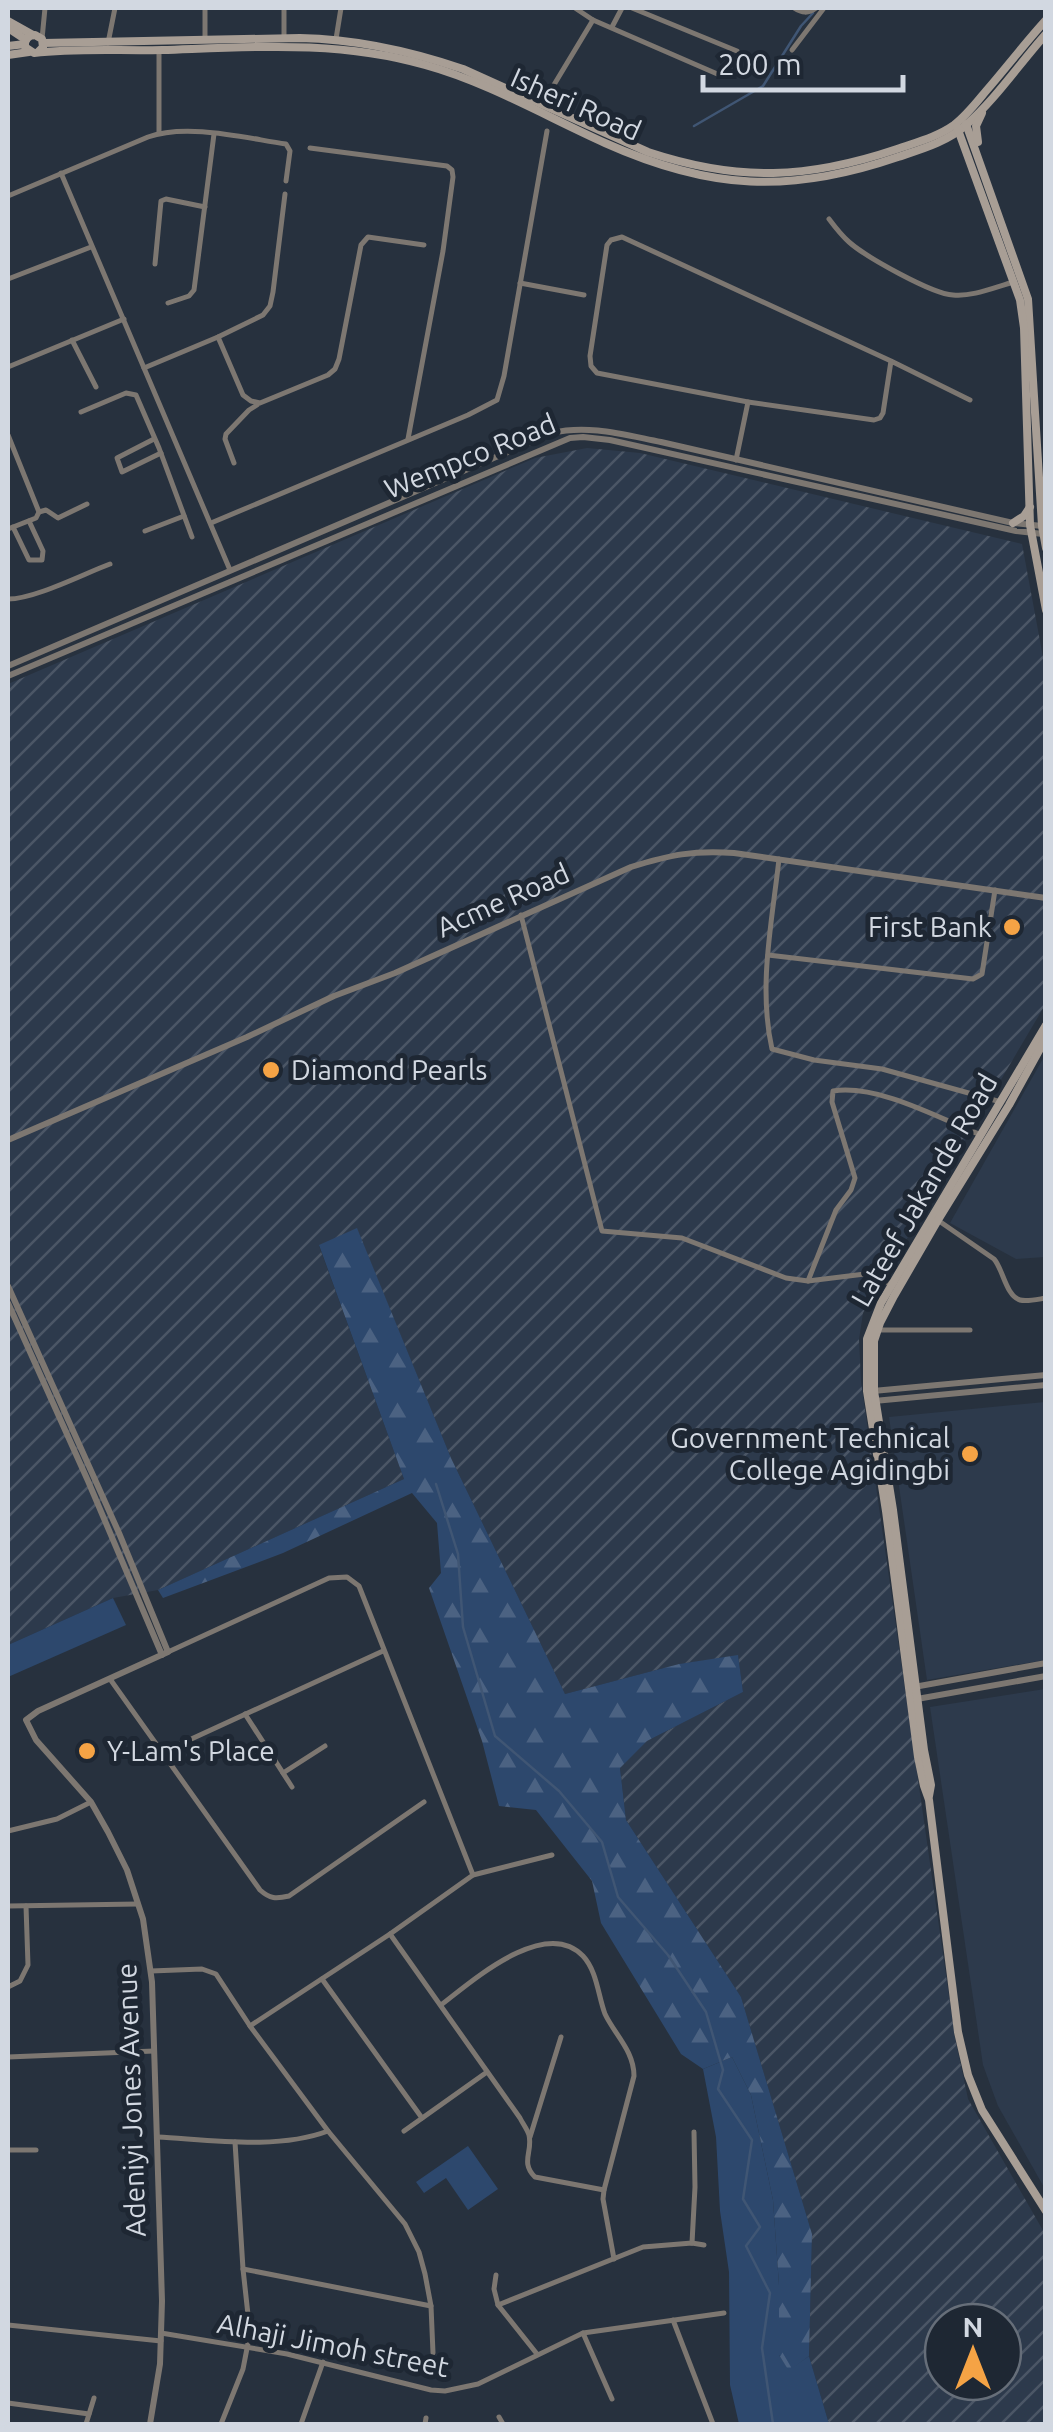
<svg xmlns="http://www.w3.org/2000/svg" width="1053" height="2432" font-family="Ubuntu,sans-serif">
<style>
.built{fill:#2d3a4c}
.industrial{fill:url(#industrial-furrows);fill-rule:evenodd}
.green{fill:#2d486d}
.forest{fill:url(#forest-firs)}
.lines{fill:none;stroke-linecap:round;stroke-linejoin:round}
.stream{stroke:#405674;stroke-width:2.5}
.minor{stroke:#7d7771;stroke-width:5}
.tertiary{stroke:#7d7771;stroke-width:6}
.secondary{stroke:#a89e95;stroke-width:8}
.poi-dot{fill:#f5a345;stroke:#1e2733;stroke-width:4}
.labels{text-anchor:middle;stroke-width:10;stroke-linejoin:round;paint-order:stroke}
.street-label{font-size:28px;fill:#d2d8e1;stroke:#1e2733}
.poi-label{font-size:28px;fill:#d2d8e1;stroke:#1e2733;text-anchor:end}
</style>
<defs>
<pattern id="industrial-furrows" width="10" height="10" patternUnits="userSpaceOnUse" patternTransform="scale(2.5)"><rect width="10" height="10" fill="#2d3a4c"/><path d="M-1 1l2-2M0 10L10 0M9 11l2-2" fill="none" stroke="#4b5666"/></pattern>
<pattern id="forest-firs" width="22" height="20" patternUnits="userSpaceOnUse" patternTransform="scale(2.5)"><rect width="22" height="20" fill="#2d486d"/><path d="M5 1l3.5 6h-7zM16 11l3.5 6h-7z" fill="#4b6282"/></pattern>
</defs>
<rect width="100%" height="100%" fill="#27313e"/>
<g class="built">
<path d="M1045,1055v202l-29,2 -66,-36z"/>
<path d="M1045,1402v258l-118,20 -38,-263z"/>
<path d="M1045,1689h1l-1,500 -47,-83 -15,-41 -53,-358z"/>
</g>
<path class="industrial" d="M587,448l53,5 382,91 23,124v337l-182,308 -4,26 2,43 94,656 13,61 77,135v190h-216l-20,-68 3,-122 -71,-237 -115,-177 -6,-53 27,-26 96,-49 -5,-36 -59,8 -114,30 -114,-236 -94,-229 -38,17 85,233 -246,111 -45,8 -105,47v-961l527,-226zM943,2322h60v60h-60z"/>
<g class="green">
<path d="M113,1598l13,27 -118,52v-32z"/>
<path d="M732,2057l19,38 22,105 6,85v70l10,15 20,-14 20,68h-90l-9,-39 -1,-113 -9,-61 -4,-74 -13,-68z"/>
<path d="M468,2146l30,43 -30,21 -22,-32 -22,15 -8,-11z"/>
</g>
<path class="forest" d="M357,1228l94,230 114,236 114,-30 59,-9 5,37 -96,49 -27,27 6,52 115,177 71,237 -3,122 -20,15 -10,-16v-70l-6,-85 -22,-105 -19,-38 -29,12 -22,-15 -80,-131 -9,-42 -56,-71 -37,-4 -17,-65 -53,-153 12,-15 -4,-50 -25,-30 -129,60 -120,45 -5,-8 246,-111 -85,-234z"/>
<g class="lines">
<g class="stream">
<path d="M694,126l69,-40 38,-60 12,-13"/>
<path d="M436,1484l22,70 5,73 32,109 64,55 43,51 16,55 50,58 38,57 17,58 -5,19 34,51 -9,59 17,28 -14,19 24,47 -8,55 11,76"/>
</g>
<g class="minor">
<path d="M205,8v31"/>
<path d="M575,8l18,12 129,56"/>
<path d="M632,8l105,43"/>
<path d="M794,8c8,5 14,6 22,0"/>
<path d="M612,27l10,-19"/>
<path d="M284,38v-30"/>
<path d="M42,39l3,-31"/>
<path d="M336,39l5,-31"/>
<path d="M108,43l7,-35"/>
<path d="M792,50l32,-42"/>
<path d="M543,103l50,-83"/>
<path d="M159,132v-82"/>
<path d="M310,148l137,18 5,4 1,7 -10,74 -35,188"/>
<path d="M61,173l169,397"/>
<path d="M8,196l140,-59c39,-14 97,1 138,7l4,7 -4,30"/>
<path d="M829,219c6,8 12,16 20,23 17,15 83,52 104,53 20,2 42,-8 61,-13"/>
<path d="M155,264l6,-63 5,-2 39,8"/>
<path d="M8,279l83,-32"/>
<path d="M520,283l64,12"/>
<path d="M168,303l21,-7 5,-6 20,-156"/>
<path d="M218,337l25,58 8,6 9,2 68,-28 7,-6 4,-10 22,-114 7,-8 56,8"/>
<path d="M72,340l24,47"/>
<path d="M891,361l-8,52 -3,5 -6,2 -126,-18 -151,-29 -6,-7 -1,-10 17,-111 4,-5 11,-3 269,124 79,39"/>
<path d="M8,367l116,-48"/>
<path d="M144,368l74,-31 45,-22 7,-9 3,-14 12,-98"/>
<path d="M81,412l45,-19 10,2 23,53 33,89"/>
<path d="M8,435l31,77 -3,6 -28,11"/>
<path d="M154,439l-37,19 5,14 39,-19"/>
<path d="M736,460l12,-58"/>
<path d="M234,463l-9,-24 1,-5 23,-24 8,-5"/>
<path d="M39,512l7,-2 12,8 29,-14"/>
<path d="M211,523l257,-108 29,-15 7,-24 43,-245"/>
<path d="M13,527l16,33h13l1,-9 -14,-30"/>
<path d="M145,531l39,-15"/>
<path d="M8,599c27,0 75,-25 102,-35"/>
<path d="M779,859c-7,63 -21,128 -7,190l42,11 68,9 119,33"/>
<path d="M521,915l81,316 80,7 104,40 22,3 73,-9 10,15"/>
<path d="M768,955l205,24 9,-5 13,-84"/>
<path d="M939,1221l55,38c9,10 12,37 26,41 7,2 19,-1 26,-2"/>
<path d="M808,1281l28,-71 15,-20 4,-12 -23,-76 1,-11c45,-7 106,27 148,44"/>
<path d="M878,1330h92"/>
<path d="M168,1652l161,-74 18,-1 12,9 114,289"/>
<path d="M110,1679l150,211c10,9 16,9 29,6l135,-94"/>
<path d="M245,1714l47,73"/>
<path d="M163,1752l220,-101"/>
<path d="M283,1773l42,-27"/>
<path d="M8,1831l49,-12 34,-17"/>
<path d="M8,1906l130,-2"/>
<path d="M390,1934l130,184c3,6 7,11 9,17 4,17 -9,27 6,42l69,13"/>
<path d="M151,1971l51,-2 14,5 34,52 78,105 77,93 14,28 6,22 6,32 2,47"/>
<path d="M322,1979l100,139"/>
<path d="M8,1987l12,-6 8,-16 -2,-59"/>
<path d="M441,2005c30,-23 104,-89 142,-49 14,15 15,39 22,58 10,21 29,37 29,62l-30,114 -1,9 11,60"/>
<path d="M250,2026l140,-92 83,-59 79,-20"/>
<path d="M8,2057l146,-6"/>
<path d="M404,2131l83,-59"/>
<path d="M158,2137c53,3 120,13 170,-6"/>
<path d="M530,2137l31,-100"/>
<path d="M8,2150h28"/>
<path d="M692,2243l3,-56 -1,-55"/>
<path d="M243,2269l188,37"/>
<path d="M496,2275l-2,14 4,16 39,49"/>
<path d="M498,2305l145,-58 49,-4 12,2"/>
<path d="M673,2320l40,104"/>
<path d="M8,2325l153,16"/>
<path d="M161,2333l126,21 144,36 14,1 33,-7 105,-51 141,-20"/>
<path d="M583,2333l29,66"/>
<path d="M8,2403l81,11"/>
<path d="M499,2417l4,7"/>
<path d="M86,2424l8,-26"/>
<path d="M221,2424l22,-55 7,-36 -7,-64 -8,-127"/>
<path d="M301,2424l22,-62"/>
<path d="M425,2424l1,-6"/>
</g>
<g class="tertiary">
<path d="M8,666l544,-233c36,-9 73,2 109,9l352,81 29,3"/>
<path d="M8,676l562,-238 13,-1 27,3 406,91 27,3"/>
<path d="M8,1140l239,-103 87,-41 61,-23 236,-106c39,-12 62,-17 103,-14l312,45"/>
<path d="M8,1286l111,247 49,119 -130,59 -12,9 10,20 55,62 17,30 19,38 16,49 9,63 10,319 -2,63 -10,60"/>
<path d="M8,1303l80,178 74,174"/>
<path d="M873,1391l173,-16"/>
<path d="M874,1401l172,-16"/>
<path d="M914,1687l132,-24"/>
<path d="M917,1699l129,-23"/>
</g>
<g class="secondary">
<path d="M8,21l25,14"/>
<path d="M8,28l18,12"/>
<path d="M43,43l257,-5c56,1 110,13 163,31l185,83c91,30 160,27 249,-3 20,-7 40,-12 57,-24 12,-9 22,-22 32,-34 20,-23 39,-48 60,-71"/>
<path d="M8,46l17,-2"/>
<path d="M38,52l5,-5 -1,-8 -7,-4c-7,0 -11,5 -10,12l9,6c42,-5 86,-2 128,-3 89,-3 177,-10 263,15 62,17 122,52 180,78 105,47 185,51 293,14 24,-8 49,-15 68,-32 29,-25 54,-62 80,-91"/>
<path d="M8,55l21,-3"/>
<path d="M966,124l62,175 14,227 4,22"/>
<path d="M957,127l63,173 4,28 6,197 16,85"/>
<path d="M978,142l-2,-16 6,-13"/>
<path d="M1013,523l11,-7 6,-9"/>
<path d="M1046,1025l-165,278 -14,36v52l19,120 32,246 6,29 5,14 29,232 10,43 14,35 64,101"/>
<path d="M929,1796l2,-11 -7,-35 -31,-240 -19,-119v-50l6,-18 14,-27 44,-76 71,-115 37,-67"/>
</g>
</g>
<g class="poi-dot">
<circle cx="1012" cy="927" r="10"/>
<circle cx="271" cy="1070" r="10"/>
<circle cx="970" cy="1454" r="10"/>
<circle cx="87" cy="1751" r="10"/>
</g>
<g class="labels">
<g class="street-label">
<text transform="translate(576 104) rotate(24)" y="10">Isheri Road</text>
<text transform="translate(470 456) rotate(-22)" y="10">Wempco Road</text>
<text transform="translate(503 900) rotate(-24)" y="10">Acme Road</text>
<text transform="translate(924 1190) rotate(-60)" y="10">Lateef Jakande Road</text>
<text transform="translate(131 2100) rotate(-92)" y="10">Adeniyi Jones Avenue</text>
<text transform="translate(333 2345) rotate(11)" y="10">Alhaji Jimoh street</text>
</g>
<g class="poi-label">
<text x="992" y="937">First Bank</text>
<text x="291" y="1080" text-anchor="start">Diamond Pearls</text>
<text x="950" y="1448">Government Technical<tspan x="950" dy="32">College Agidingbi</tspan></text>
<text x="107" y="1761" text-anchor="start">Y-Lam's Place</text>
</g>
</g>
<rect width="1053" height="2432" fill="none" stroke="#d2d8e1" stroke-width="20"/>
<g transform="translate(973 2352)"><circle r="48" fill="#1e2733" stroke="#666e79" stroke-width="2.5"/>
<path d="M0-8L18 38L0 25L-18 38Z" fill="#f5a345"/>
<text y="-15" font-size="28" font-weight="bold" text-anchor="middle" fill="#d2d8e1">N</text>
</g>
<path d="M703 75v15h200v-15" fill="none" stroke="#d2d8e1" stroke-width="5"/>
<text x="718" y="75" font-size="30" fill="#d2d8e1" stroke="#1e2733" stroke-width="8" paint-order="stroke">200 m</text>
</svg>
